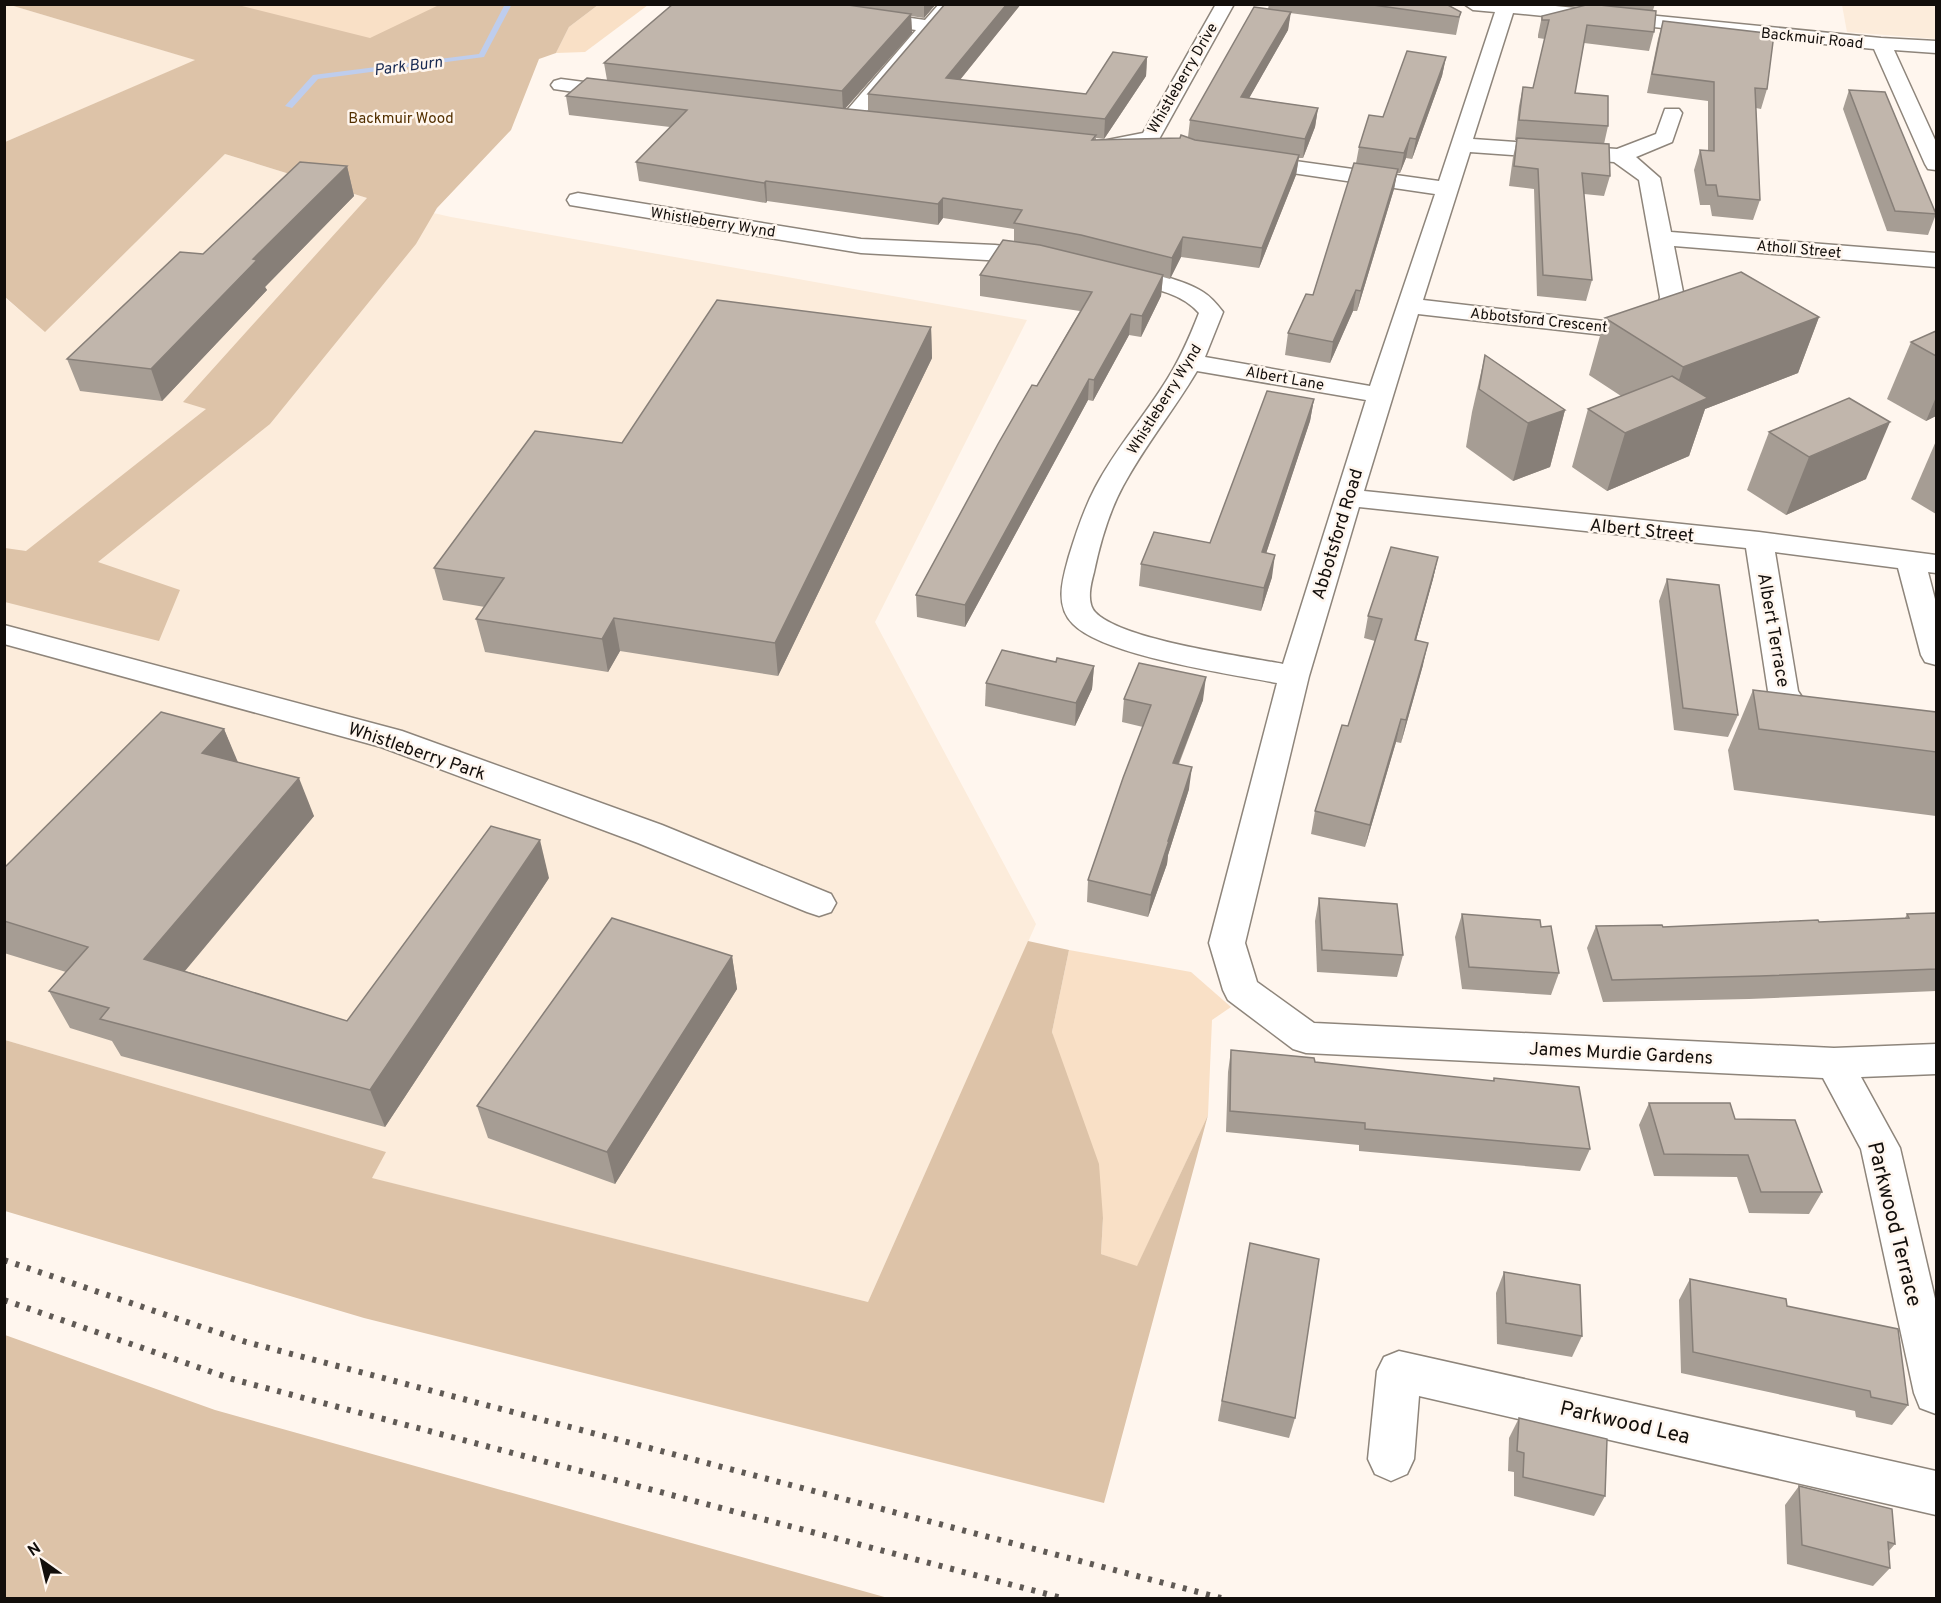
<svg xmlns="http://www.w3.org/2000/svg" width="1941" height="1603" font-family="Overpass,sans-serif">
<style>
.built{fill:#fcecdb}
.green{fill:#f9e0c6}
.forest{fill:#ddc3a8}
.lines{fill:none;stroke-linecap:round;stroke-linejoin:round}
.stream{fill:#becded;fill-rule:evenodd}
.minor-casing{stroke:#8e857b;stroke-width:3}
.minor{fill:#fff;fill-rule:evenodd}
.rail{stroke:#605a55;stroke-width:6;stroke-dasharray:4 8;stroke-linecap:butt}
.wall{fill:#a69d94}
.shaded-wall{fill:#877f78}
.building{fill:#c1b6ac;stroke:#877f78;stroke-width:1.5}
.labels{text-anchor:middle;stroke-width:5;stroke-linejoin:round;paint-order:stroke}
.far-street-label{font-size:15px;fill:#120e0b;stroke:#fff6ee}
.far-park-label{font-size:15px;fill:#533000;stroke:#fff6ee}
.far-water-label{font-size:16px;font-style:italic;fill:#172951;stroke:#fff6ee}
.street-label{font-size:18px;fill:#120e0b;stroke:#fff6ee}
.near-street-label{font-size:21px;fill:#120e0b;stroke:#fff6ee}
</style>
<rect width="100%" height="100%" fill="#fff6ee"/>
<g class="built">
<path d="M5,5h5l186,55 -191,82z"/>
<path d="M1842,5h94v34l-89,-7z"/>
<path d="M225,154l142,44 84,19 576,103 -152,302 161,302 -168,378 -497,-124 14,-26 -380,-112 -1,-743 41,34z"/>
</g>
<g class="green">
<path d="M234,5h208l-73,38z"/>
<path d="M598,5h50l-63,47 -29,1 13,-26z"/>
<path d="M1069,950l122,22 40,35 -19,13 -4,95 -71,152 -36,-13 2,-36 -51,-186z"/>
</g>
<g class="forest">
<path d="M10,5h228l132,33 69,-33h159l-29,22 -13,26 -17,6 -28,71 -74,78 -21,36 -146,180 -172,138 82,28 -21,51 -154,-39v-54l21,3 180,-142 -23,-7 184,-204 -142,-44 -180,178 -40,-35v-155l190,-82z"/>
<path d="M1028,941l41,9 -17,82 47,132 4,54 -2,36 36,12 71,-151 -104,388 -740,-185 -359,-107v-171l381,112 -14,26 496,124z"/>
<path d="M5,1335l210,75 673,188h-883z"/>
</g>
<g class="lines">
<path class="stream" d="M505,4h7l-28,53 -166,22 -26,29 -7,-2 28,-31 166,-21z"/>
<g class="minor-casing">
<g id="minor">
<path d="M939,4h19l-102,120h-14l-3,-4 3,-4 74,-86 -55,-8 -2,-4 2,-4 7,-2 57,8z"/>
<path d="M1216,4h18l-76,137c-20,6 -45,16 -66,10l-3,-4 3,-4 51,-10z"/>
<path d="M1464,4h71l346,34 55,3v12l-42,-3 42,92v28l-8,-1 -3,-5 -51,-115 -361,-36 -40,126 144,10 39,-15 9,-25h14l3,4 -10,29 -36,15 24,21 11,54 265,21v14l-262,-21 10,51 -2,13 -15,18 -28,7h-35l-186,-21 -54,177 395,41 177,23v18l-8,-1 8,31v62l-11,-3 -4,-7 -23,-87 -123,-16 23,139c10,17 23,18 32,33l-5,8 -11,3 -11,-3 -21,-15 -14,-26 -22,-143 -387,-41 -50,169 -64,267 12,39 57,41 520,25 102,-4v30l-75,3 39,71 36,155v111l-16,-6 -6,-15 -53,-244 -38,-71 -517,-25 -13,-4 -65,-49 -5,-10 -14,-47 68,-260c-46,-9 -173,-27 -204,-59 -19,-19 -10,-46 -4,-68 7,-23 15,-47 26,-68 20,-39 50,-72 73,-110 13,-21 22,-42 31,-65 -22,-25 -59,-26 -88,-33l-4,-5 4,-5c20,-5 74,10 92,22 8,5 14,12 20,20l-18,45 165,29 65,-192 -183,-27 -8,-1 -3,-5 3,-5 8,-1 187,26 56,-169 -22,-2zM1470,152l144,10 25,18 21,117 -2,11 -9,10 -10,3h-35l-181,-21zM1197,371l169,29 -83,264c-41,-8 -162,-24 -188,-52 -9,-10 -4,-29 -1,-40 6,-29 15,-60 29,-86 22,-41 51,-76 74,-115z"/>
<path d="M561,79l61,8 7,2 3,4 -3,4 -7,2 -68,-10 -3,-4 3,-4z"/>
<path d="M578,193l283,46 134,6 53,6 3,5 -3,5 -8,2 -179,-10 -291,-48 -3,-5 3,-5z"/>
<path d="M4,625l398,106 260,94 169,69 5,9 -5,9 -12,4 -12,-4 -169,-69 -257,-96 -377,-103z"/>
<path d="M1399,1351l537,120v44l-517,-119 -5,63 -7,15 -16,7 -16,-7 -7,-15 9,-88 7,-14z"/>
</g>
</g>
<use href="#minor" class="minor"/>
<g class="rail">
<path d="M4,1260l242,82 975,256"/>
<path d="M4,1300l228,79 830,219"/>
</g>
</g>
<g class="wall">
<path d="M673,4h263l-12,14 -13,-2 1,17 -67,76 23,2v-17l77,-90h76l-61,76 126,14 61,-37 -1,19 -42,63 -8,-1v2l84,-2 8,-1 2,-17 78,-111 1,-5h177l15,8 -5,23 -166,-22 -2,17 -39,68 69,10 -3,19 -12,31h-4l-3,17 -37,93 -78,-11 -11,22 -7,-2 -2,19 -20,41 -12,-2 -36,66 -5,-1 -123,227 -48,-10 -1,-22 164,-284 -100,-15v-21l34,-34v-12l-71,-11 -5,7 -171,-24 -1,2 -127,-22 -3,-19 34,-35 -101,-12 -3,-19 41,-16 -3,-17z"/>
<path d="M1655,4l-2,6 1,22 -5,19 -65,-8 -9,50 33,33 -4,18 6,32 -6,20 -20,-2 8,86 -6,21 -49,-5 -3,-107 -25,-3 4,-29 4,-17h-2l4,-34 4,-19 10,1 12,-49 -7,-1v-3l4,-19 48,-11z"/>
<path d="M1663,21l104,68 -6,20 -5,-1 4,92 -7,20 -41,-4 -2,-11h-10l-6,-35 6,-20 8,1v-50l-61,-8 11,-54z"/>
<path d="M1446,57l-4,19 -30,83 -6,-1 -6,15h-3l-3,16 -37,122h-4l-23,52 -45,-8 3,-22 25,-38 43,-132 3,-16 24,-30z"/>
<path d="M1849,90l87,124 -8,21 -41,-4 -44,-122z"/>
<path d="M347,166l7,30 -89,91 2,3 -105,111 -82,-10 -13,-32 136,-105z"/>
<path d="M1819,317l-21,56 -93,36 -16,47 -82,35 -35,-24 16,-58 33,-13 -32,-21 16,-57z"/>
<path d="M931,327l1,31 -154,318 -158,-25 -12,21 -123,-20 -9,-33 9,-12 -42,-7 -9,-32 188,-125z"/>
<path d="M1936,331v85l-10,5 -39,-22 24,-57z"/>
<path d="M1485,355l80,55 -15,57 -37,14 -47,-34 6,-35z"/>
<path d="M1314,399l-4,22 -44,132 6,24 -11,34 -122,-25 2,-22 69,-21z"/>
<path d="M1769,432l97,47 -80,36 -39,-25z"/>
<path d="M1936,441v73l-25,-15z"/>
<path d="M1438,557l-5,22 -17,61 7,25 -22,78 -5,-1 -31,105 -54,-13 4,-23 33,-85 27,-85 -11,-3 4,-22z"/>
<path d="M1667,579l71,136 -10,22 -54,-7 -15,-129z"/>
<path d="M1056,662l38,4 -2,23 -17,37 -90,-20 1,-23z"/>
<path d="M1753,690l183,22v104l-202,-26 -6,-40z"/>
<path d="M1124,699l79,1 -24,64 10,25 -21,66 -1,9 -19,53 -61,-15 1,-22 55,-153 -21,-5z"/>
<path d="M224,729l13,33 77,54 -129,155 162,50 202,-143 -164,249 -264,-71 -9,-15 -42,-13 -21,-37 17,-19 -62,-19v-85z"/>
<path d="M1319,898l84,57 -6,22 -80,-5 -2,-51z"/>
<path d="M1936,913v78l-187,8 -146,3 -16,-54 9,-22 67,1 156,-5 86,-4 2,-4z"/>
<path d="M1462,914l79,13 18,46 -8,22 -89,-6 -7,-52z"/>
<path d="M732,956l5,33 -122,195 -127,-46 -11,-32z"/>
<path d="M1231,1050l84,12 178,19 1,-3 96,71 -10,22 -221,-20v-6l-133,-13 2,-60z"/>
<path d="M1649,1103l86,16 87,73 -13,22 -60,-1 -12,-36 -83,-1 -15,-51z"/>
<path d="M1250,1243l45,175 -6,20 -71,-17z"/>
<path d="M1504,1272l78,64 -10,21 -75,-13 -1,-51z"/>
<path d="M1690,1279l97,27 121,99 -16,20 -36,-8 -1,-6 -174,-38 -2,-73z"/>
<path d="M1519,1418l86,78 -11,20 -80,-20v-24l-6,-1 1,-33z"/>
<path d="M1799,1486l96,58 -6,7 1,17 -17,18 -86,-22 -2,-59z"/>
</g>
<g class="shaded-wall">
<path d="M924,4h12l-12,14z"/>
<path d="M1007,4h14l-75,93v-19z"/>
<path d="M1291,12l-3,18 -49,86 2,-19z"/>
<path d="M911,14l1,19 -69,78 -1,-20z"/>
<path d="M1147,57l-1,19 -42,63 1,-20z"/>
<path d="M1446,57l-4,19 -30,83 4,-20z"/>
<path d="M1318,108l-3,19 -12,31 2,-19z"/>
<path d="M1410,138l-4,20 -6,15 4,-20z"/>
<path d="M1299,155l-3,20 -37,93 3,-20z"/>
<path d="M347,166l7,30 -89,91 2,3 -105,111 -11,-32 102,-110z"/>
<path d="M1398,169l-4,20 -37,122 4,-20z"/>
<path d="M766,181l1,20 -1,2 -2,-20z"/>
<path d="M943,198v20l-5,7v-21z"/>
<path d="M1183,237l-2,20 -11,22 2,-21z"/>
<path d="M1163,275l-2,21 -20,41 1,-21z"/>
<path d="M1356,290l-3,21 -23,52 3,-21z"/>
<path d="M1131,314l-2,21 -36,66 1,-21z"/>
<path d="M1819,317l-21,56 -93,36 -16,47 -82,35 18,-58 43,-18 15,-48z"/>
<path d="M931,327l1,31 -154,318 -3,-33z"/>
<path d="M1089,379l-1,21 -123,227v-22z"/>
<path d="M1936,397v19l-10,5z"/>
<path d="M1314,399l-4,22 -51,154 3,-23z"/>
<path d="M1565,410l-15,57 -37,14 15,-58z"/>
<path d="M1890,422l-24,57 -80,36 23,-58z"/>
<path d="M1275,555l-3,22 -11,34 3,-23z"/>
<path d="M1438,557l-5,22 -23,83 5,-22z"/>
<path d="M614,618l6,33 -12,21 -6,-33z"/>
<path d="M1428,643l-5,22 -22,78 5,-23z"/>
<path d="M1094,666l-2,23 -17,37 1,-23z"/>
<path d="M1206,677l-3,23 -33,85 3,-22z"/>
<path d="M1401,719l-5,23 -31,105 5,-22z"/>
<path d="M224,729l16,38 -38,-14z"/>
<path d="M1192,767l-3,22 -21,66 -1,9 -19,53 3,-22z"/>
<path d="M299,778l15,38 -151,181 -19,-38z"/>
<path d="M540,840l9,38 -164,249 -15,-37z"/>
<path d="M732,956l5,33 -122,195 -8,-32z"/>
</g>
<g class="building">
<path d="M673,4h168l70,10 -69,77 -238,-28z"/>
<path d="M945,4h62l-61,74 140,16 27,-42 34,5 -42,62 -237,-25z"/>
<path d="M1366,4h80l15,8 -2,5z"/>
<path d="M1590,4l66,7 -2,21 -67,-7 -12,68 33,3v30l-89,-6 4,-33 10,1 16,-68h-7v-4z"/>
<path d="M1254,7l37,5 -50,85 77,11 -13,31 -115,-19z"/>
<path d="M1663,21l111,13 -7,55 -12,-1 5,112 -42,-4 -2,-11h-10l-6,-35 14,1v-69l-62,-8z"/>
<path d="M1407,51l39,6 -30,82 -6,-1 -6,15 -45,-6 10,-32 14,2z"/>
<path d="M587,78l261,31 248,26 -4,5 88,-2 1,-3 14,5 104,15 -37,93 -79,-11 -11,21 -91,-23 -67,-12 8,-13 -79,-12 -5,6 -172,-23 -2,2 -128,-21 51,-52 -121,-14z"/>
<path d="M1849,90l36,2 51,122 -41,-3z"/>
<path d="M1517,138l92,6 1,32 -28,-3 10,107 -49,-5 -5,-106 -24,-3z"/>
<path d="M300,162l47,4 -94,93 4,1 -106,109 -84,-10 113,-107 23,2z"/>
<path d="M1354,163l44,6 -37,122 -5,-1 -23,52 -45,-9 18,-39 7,1z"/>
<path d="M1003,240l37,5 123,30 -21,41 -11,-2 -37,66 -5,-1 -124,226 -49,-10 82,-151 34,-59 5,1 55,-94 -112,-17z"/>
<path d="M1741,272l78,45 -136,50 -78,-49z"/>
<path d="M717,300l214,27 -156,316 -161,-25 -12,21 -126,-20 28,-41 -70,-10 101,-137 87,12z"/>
<path d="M1936,331v25l-25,-14z"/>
<path d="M1485,355l80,55 -37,13 -49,-34z"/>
<path d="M1672,376l36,22 -83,35 -37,-24z"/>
<path d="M1267,391l47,8 -52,153 13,3 -11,33 -123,-24 13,-32 56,11z"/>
<path d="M1849,398l41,24 -81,35 -40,-25z"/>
<path d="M1391,547l47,10 -23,83 13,3 -22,77 -5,-1 -31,106 -55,-14 27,-86 6,1 34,-107 -14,-3z"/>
<path d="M1667,579l52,6 19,130 -55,-7z"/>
<path d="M1002,650l54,12 1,-4 37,8 -18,37 -90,-20z"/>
<path d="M1139,663l67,14 -33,86 19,4 -24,74h1l-18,54 -63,-15 35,-102 28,-73 -27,-6z"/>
<path d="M1753,690l183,22v40l-177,-23z"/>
<path d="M161,712l63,17 -22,24 97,25 -155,181 203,62 144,-195 49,14 -170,250 -270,-71 9,-11 -60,-17 39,-44 -84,-26v-53z"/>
<path d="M1319,898l78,6 6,51 -81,-5z"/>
<path d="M1936,913v56l-176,7 -148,4 -16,-54 66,-1 1,2 155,-7 1,2 90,-4 -2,-4z"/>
<path d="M1462,914l78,6 1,7 10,-1 8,47 -90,-6z"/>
<path d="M612,918l120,38 -125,196 -130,-46z"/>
<path d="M1231,1050l83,8 1,4 179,19v-3l85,9 11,62 -225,-20v-6l-135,-12z"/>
<path d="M1649,1103h81l5,16 60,1 27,72h-61l-13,-37 -84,-1z"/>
<path d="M1250,1243l69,16 -24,159 -73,-17z"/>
<path d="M1504,1272l76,13 2,51 -76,-13z"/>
<path d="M1690,1279l96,20 1,7 111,23 10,76 -37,-8 -1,-6 -177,-39z"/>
<path d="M1519,1418l88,21 -2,57 -82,-19 1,-24 -7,-2z"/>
<path d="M1799,1486l93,23 3,35 -7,-2 2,26 -88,-23z"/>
</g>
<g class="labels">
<g class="far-street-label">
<text transform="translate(1812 38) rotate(6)" y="5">Backmuir Road</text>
<text transform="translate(1182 78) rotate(-60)" y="5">Whistleberry Drive</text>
<text transform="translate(713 222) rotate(9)" y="5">Whistleberry Wynd</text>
<text transform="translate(1799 249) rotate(5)" y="5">Atholl Street</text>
<text transform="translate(1539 320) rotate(6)" y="5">Abbotsford Crescent</text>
<text transform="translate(1285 378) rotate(10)" y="5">Albert Lane</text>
<text transform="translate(1164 399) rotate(-58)" y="5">Whistleberry Wynd</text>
</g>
<g class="far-park-label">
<text x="401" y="123">Backmuir Wood</text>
</g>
<g class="far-water-label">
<text transform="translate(408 65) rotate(-7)" y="6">Park Burn</text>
</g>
<g class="street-label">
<text transform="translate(1642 530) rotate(6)" y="6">Albert Street</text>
<text transform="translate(1337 534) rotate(-73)" y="6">Abbotsford Road</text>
<text transform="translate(1774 630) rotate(80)" y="6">Albert Terrace</text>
<text transform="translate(417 751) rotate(19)" y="6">Whistleberry Park</text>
<text transform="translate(1621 1053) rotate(3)" y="6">James Murdie Gardens</text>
</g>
<g class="near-street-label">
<text transform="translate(1895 1224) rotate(76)" y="7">Parkwood Terrace</text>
<text transform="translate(1625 1422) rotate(13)" y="7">Parkwood Lea</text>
</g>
</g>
<rect width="1941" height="1603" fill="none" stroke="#120e0b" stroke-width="12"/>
<g transform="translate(42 1561) rotate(326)" stroke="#fff6ee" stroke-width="4.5" paint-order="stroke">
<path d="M0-4.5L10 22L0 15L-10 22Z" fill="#120e0b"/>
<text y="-9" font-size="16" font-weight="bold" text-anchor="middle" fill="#120e0b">N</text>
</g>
</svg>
